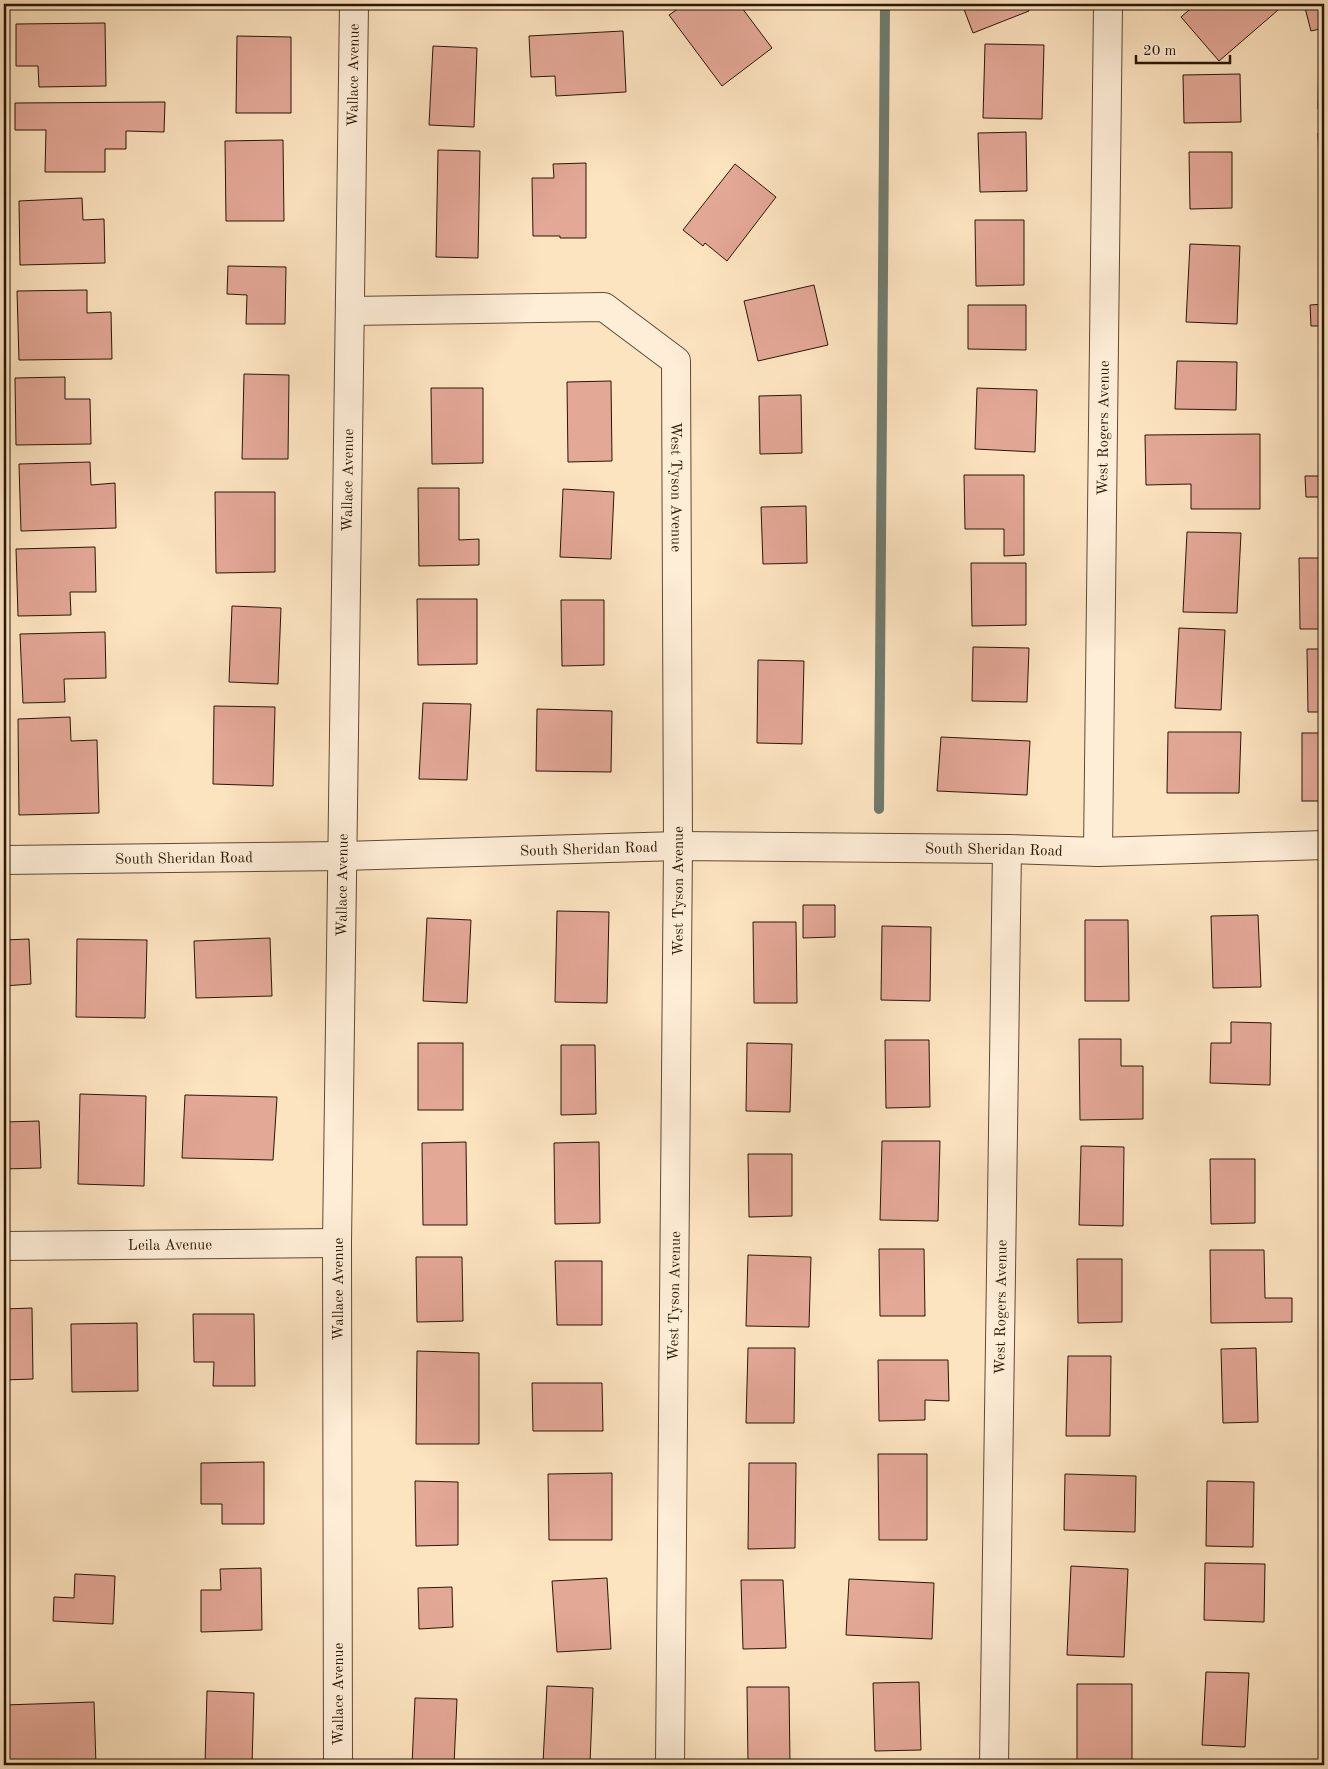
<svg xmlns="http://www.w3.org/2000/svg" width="1328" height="1769" font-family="'Old Standard TT',serif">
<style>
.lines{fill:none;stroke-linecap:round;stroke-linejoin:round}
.stream{stroke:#707b6d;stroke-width:10}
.building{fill:#e4a897;stroke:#291702}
.street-casing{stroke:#5e4a32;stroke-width:30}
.street{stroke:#feedd7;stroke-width:28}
.labels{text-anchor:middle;stroke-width:4;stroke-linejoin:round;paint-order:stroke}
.street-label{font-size:15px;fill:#291702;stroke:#feedd7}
</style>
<rect width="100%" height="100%" fill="#fde4c1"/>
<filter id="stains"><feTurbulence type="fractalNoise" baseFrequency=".004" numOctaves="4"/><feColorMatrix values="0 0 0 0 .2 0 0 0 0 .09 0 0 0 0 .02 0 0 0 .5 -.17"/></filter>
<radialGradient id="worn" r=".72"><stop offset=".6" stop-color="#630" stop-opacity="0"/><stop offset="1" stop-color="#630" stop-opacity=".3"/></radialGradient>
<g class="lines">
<path class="stream" d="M879,809l6,-805"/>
</g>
<g class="building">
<path d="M685,4h54l33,44 -50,38 -53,-71z"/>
<path d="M962,4h65l2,7 -56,22z"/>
<path d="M1196,4h89l-66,57 -38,-44z"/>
<path d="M1304,4h20v24l-13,3z"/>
<path d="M105,23l1,63 -67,1 -1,-21h-22v-42z"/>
<path d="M623,31l3,61 -70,4 -1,-20 -24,1 -2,-41z"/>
<path d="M237,36l54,1v76h-55z"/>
<path d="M1319,42h5v67h-6z"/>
<path d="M985,44l59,1 -2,74 -59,-1z"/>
<path d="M433,46l44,2 -3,79 -45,-2z"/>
<path d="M1240,74l1,48 -57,1 -1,-48z"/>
<path d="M165,102l-1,30 -38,-1v18h-21v23h-60l1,-42h-31v-27z"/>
<path d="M1026,132l1,59 -47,1 -2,-59z"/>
<path d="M1318,133h6v62h-4z"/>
<path d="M283,140l1,81h-58l-1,-80z"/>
<path d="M438,150l42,1 -2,107 -42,-1z"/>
<path d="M1189,152h43v56l-42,1z"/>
<path d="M586,163v75h-26v-2h-27l-1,-58h22l-1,-14z"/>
<path d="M735,164l41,33 -49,64 -22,-18 -2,3 -20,-16z"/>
<path d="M82,198l1,22 21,-1 1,44 -85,2 -1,-64z"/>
<path d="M975,220h49v65l-48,1z"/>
<path d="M1190,244l50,2 -3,78 -51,-2z"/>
<path d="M228,266l58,1 -1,57h-39l1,-29 -20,-1z"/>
<path d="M814,285l14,60 -70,16 -14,-60z"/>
<path d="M87,290v23l24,-1 1,47 -93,1 -2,-69z"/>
<path d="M1324,304v22h-13l-1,-21z"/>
<path d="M968,305h58v45l-58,-1z"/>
<path d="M1177,361l60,1 -1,48 -61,-1z"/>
<path d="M244,374l45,1 -1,84h-46z"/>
<path d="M65,377v22h25l1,45 -75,1 -1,-67z"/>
<path d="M611,381l1,80 -44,1 -1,-80z"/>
<path d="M431,388h52v75l-51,1z"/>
<path d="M977,388l60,2 -2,62 -60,-3z"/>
<path d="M801,395l1,58 -42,1 -1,-58z"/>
<path d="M1260,434v75h-69v-25l-45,1 -1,-50z"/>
<path d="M90,462l1,23 24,-2 1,45 -95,3 -2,-67z"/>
<path d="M964,475h60v80l-20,1v-27h-39z"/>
<path d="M1305,476h19v21h-18z"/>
<path d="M418,488h41v52l20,-1v26l-60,1z"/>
<path d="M563,489l51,3 -3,67 -51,-2z"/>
<path d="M215,492h60v80l-59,1z"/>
<path d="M806,506l1,57 -44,1 -2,-57z"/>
<path d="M1187,532l54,1 -4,80 -54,-1z"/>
<path d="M95,547l1,45h-26l1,23 -53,1 -2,-67z"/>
<path d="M1299,558h25v71h-24z"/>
<path d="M971,563h55v62l-54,1z"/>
<path d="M417,599h60v65l-59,1z"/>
<path d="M561,600h43v65l-42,1z"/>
<path d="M232,606l49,2 -3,76 -49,-2z"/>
<path d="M1179,628l46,2 -4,80 -46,-2z"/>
<path d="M105,632l1,46 -42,1 1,23 -42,1 -3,-69z"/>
<path d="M973,647l56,1 -2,54 -55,-1z"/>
<path d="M1307,649h17v63h-16z"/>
<path d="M758,660l46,1 -2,83 -45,-1z"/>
<path d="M423,703l48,1 -4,76 -48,-1z"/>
<path d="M214,706l61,1 -2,79 -60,-2z"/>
<path d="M537,709l75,2 -1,61 -75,-1z"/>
<path d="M70,717l1,24 26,-1 2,73 -80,2 -1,-96z"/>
<path d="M1168,732h73l-2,61h-72z"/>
<rect x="1302" y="733" width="22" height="68"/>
<path d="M941,737l89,4 -3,54 -90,-4z"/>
<path d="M803,905h32v32l-32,1z"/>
<path d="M557,911l52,1 -2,91 -52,-1z"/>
<path d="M1258,915l3,72 -48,1 -2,-72z"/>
<path d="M427,918l44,2 -4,83 -44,-2z"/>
<path d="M1085,920h43l1,81h-44z"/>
<path d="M753,922h43l1,81h-43z"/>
<path d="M882,926l49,1 -1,74 -49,-1z"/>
<path d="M270,938l2,58 -76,2 -2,-57z"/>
<path d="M29,939l2,45 -27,2v-46z"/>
<path d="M77,939l70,1 -2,78 -69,-1z"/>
<path d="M1231,1022l40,1 -1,62 -60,-2 1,-40h20z"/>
<path d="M1079,1039h42v27h22v53l-63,1z"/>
<path d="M885,1040h44l1,67 -44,1z"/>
<rect x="418" y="1043" width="45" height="67"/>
<path d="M747,1043l45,1 -2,68 -44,-1z"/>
<path d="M561,1045h34l1,69 -35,1z"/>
<path d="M80,1094l66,2 -2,90 -66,-2z"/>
<path d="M185,1095l92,2 -4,63 -91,-2z"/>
<path d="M39,1121l2,47 -37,1v-47z"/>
<path d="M882,1141h58l-2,80 -58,-1z"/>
<path d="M466,1142l1,83h-44l-1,-82z"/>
<path d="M599,1142l1,81 -45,1 -1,-81z"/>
<path d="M1081,1146l43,1 -1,79 -44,-1z"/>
<path d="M748,1154h44v62l-43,1z"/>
<path d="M1210,1159h45v64l-44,1z"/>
<path d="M879,1249h45l1,67h-45z"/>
<path d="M1210,1250h54l1,48h27v24l-81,1z"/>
<path d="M748,1255l63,2 -2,70 -63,-1z"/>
<path d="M416,1257h46l1,64 -46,1z"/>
<path d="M1077,1259h45v63l-44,1z"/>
<path d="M555,1261h47v64h-45z"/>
<path d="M32,1308l1,71 -29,1v-71z"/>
<path d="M193,1314h61l1,72h-42l1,-24h-20z"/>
<path d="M137,1323l1,68 -66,1 -1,-68z"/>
<path d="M748,1348h47l-1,75h-48z"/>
<path d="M1256,1348l2,74 -35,1 -2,-74z"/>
<path d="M417,1351l62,2v91h-63z"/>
<path d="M1068,1356h43l-1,80h-44z"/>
<path d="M878,1360h70l1,41 -24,-1v20l-46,1z"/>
<path d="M532,1383h70l1,48h-70z"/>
<path d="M878,1454h49v86h-48z"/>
<path d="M264,1462v62h-42v-20h-21v-41z"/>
<path d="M749,1463h47l-1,85 -47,1z"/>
<path d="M612,1473v67h-63l-1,-66z"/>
<path d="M1065,1474l71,2 -1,56 -71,-2z"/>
<path d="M415,1481l43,1v63l-42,1z"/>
<path d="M1207,1481l47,1 -1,65 -47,-1z"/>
<path d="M1205,1563l60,1 -1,58 -60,-2z"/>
<path d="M1071,1566l57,3 -4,88 -57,-2z"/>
<path d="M261,1568l1,62 -61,2v-42h20l-1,-21z"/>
<path d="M75,1574l40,2 -2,48 -60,-3 1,-24 20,1z"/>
<path d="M607,1578l4,71 -54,3 -5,-71z"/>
<path d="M849,1579l85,4 -2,56 -86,-4z"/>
<path d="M741,1580h42l3,68 -43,1z"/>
<path d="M452,1587l1,40 -34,2 -1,-41z"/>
<path d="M1206,1672l43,1 -4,74 -43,-2z"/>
<path d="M919,1682l2,68 -46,1 -2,-68z"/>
<path d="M1077,1684h55v79l-55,1z"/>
<path d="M547,1686l46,2 -3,76 -47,-1z"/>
<path d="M747,1687h42l1,78h-42z"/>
<path d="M207,1691l47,2 -2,72h-47z"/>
<path d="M415,1698l42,1 -3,66h-42z"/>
<path d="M94,1702l2,63h-92v-60z"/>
</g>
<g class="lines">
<g class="street-casing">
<g id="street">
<path id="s1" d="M351,311l253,-4 72,54 2,485 -8,919"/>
<path id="s2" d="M1098,852l10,-848"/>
<path id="s3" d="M4,860l339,-4 335,-10 329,3 91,3 226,-7"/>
<path id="s4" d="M4,1246l333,-3"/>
<path id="s5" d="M338,1765l-1,-522 17,-1239"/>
<path id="s6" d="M994,1765l13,-916"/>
</g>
</g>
<use href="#street" class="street"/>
</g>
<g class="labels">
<g class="street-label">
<text dy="5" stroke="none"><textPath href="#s5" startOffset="1690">Wallace Avenue</textPath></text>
<text dy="5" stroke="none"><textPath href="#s2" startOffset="424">West Rogers Avenue</textPath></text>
<text dy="5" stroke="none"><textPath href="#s5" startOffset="1285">Wallace Avenue</textPath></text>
<text dy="5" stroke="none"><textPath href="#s1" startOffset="469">West Tyson Avenue</textPath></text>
<text dy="5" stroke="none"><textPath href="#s3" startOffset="585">South Sheridan Road</textPath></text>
<text dy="5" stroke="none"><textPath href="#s3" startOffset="990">South Sheridan Road</textPath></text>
<text dy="5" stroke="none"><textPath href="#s3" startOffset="180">South Sheridan Road</textPath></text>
<text dy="5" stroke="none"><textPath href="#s5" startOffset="880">Wallace Avenue</textPath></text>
<text transform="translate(678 891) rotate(-90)" y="5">West Tyson Avenue</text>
<text dy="5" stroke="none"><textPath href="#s4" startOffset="166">Leila Avenue</textPath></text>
<text transform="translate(338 1289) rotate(-90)" y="5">Wallace Avenue</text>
<text transform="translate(674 1296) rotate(-89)" y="5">West Tyson Avenue</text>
<text dy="5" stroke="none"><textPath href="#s6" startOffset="458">West Rogers Avenue</textPath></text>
<text transform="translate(338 1694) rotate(-90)" y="5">Wallace Avenue</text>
</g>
</g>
<rect width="1328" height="1769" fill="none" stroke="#fde4c1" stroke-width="20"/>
<rect x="5" y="5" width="1318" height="1759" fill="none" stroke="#291702" stroke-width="2.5"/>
<rect x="10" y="10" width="1308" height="1749" fill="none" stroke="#291702"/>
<path d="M1136 55v8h94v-8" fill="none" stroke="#291702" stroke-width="2.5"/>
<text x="1143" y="55" font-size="15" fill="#291702" stroke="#feedd7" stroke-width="4" paint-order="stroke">20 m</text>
<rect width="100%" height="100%" filter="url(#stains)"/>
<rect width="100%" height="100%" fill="url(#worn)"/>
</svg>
